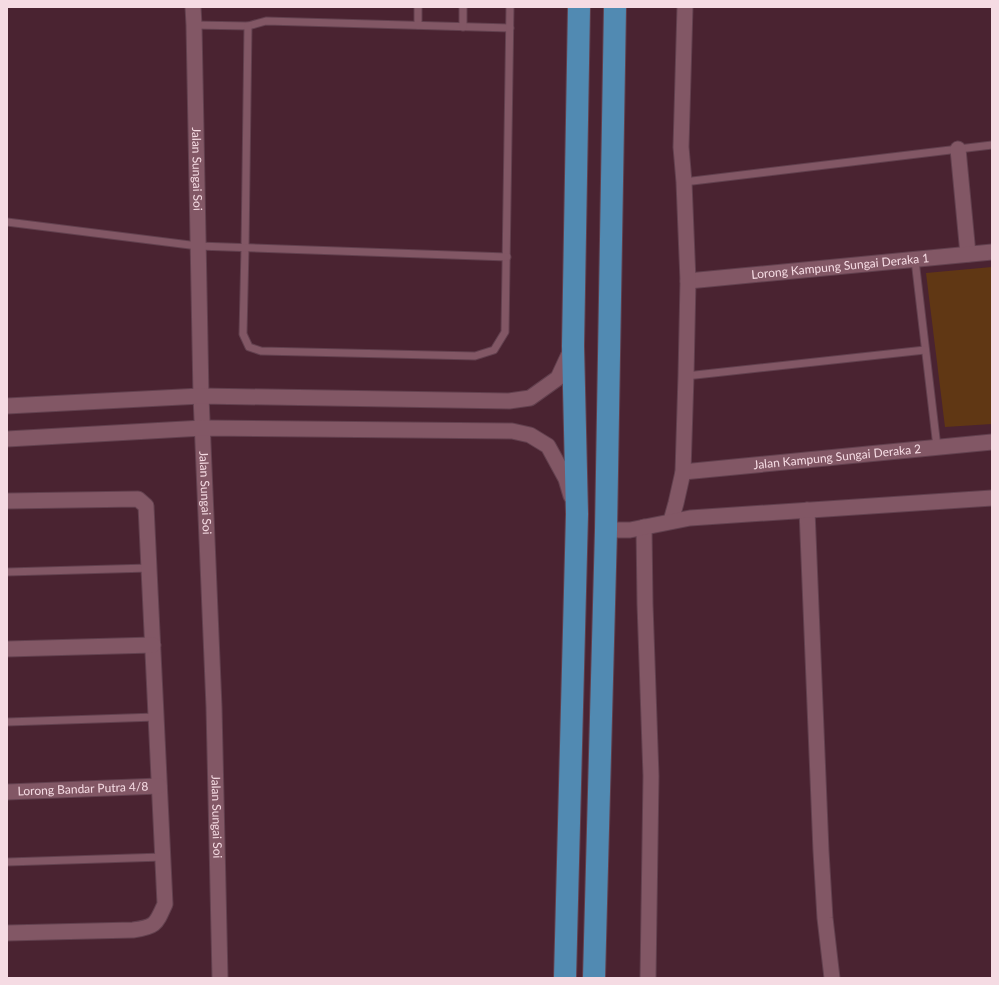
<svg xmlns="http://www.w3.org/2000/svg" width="999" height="985" font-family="Lato,sans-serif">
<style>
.green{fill:#603714}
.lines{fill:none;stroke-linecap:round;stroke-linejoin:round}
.service-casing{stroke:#62404e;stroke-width:9}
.minor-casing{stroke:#62404e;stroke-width:17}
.trunk-casing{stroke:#62404e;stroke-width:24}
.service{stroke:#825765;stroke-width:7}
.minor{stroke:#825765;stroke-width:15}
.trunk{stroke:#518ab2;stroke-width:22}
.labels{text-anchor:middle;stroke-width:4;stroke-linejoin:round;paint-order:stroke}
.street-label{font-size:12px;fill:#f5dbe3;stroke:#4a2331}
</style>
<rect width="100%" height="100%" fill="#4a2331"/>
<path class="green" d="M992,267v157l-47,3 -19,-154z"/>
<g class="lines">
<g class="service-casing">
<g id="service">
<path d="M418,7v18"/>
<path d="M194,25l54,1 18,-5 244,7"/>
<path d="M248,26l-3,222 -2,86 6,13 12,4 214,5 19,-6 11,-18 5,-325"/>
<path d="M463,27v-20"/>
<path d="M684,182l308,-37"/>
<path d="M7,222l191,24 309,11"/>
<path d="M915,260l22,187"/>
<path d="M686,376l239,-26"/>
<path d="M7,572l142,-4"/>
<path d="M7,722l149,-5"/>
<path d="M7,862l156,-5"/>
</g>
</g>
<g class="minor-casing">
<g id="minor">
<path id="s1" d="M193,7l1,18 7,371 13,311 6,271"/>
<path d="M958,149l10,105"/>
<path id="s2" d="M688,281l304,-29"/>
<path d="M7,406l194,-10 308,5 21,-3 28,-20 13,-28"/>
<path d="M7,439l196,-11 309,3 18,4 18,11 18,33 5,17"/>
<path id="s3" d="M683,472l309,-30"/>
<path d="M7,501l131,-2 8,7 19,398c-9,20 -9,23 -32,26l-126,3"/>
<path d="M807,510l14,341 4,67 7,60"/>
<path d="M671,521l5,-18 7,-31 3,-96 2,-95 -4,-99 -3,-35 4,-140"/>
<path d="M644,527l1,77 6,172 -3,202"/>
<path d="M606,530h24l60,-12 302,-20"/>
<path d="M7,649l146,-4"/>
<path id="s4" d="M7,792l152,-6"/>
</g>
</g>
<g class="trunk-casing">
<g id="trunk">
<path d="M565,978l12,-464 -4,-168 6,-339"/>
<path d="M594,978l12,-448 9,-523"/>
</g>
</g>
<use href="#service" class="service"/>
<use href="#minor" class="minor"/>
<use href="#trunk" class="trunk"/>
</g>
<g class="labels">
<g class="street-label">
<text dy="4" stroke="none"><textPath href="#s1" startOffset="162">Jalan Sungai Soi</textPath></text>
<text dy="4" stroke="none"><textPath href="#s2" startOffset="153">Lorong Kampung Sungai Deraka 1</textPath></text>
<text dy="4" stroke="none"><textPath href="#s3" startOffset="155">Jalan Kampung Sungai Deraka 2</textPath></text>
<text dy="4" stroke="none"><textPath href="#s1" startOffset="486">Jalan Sungai Soi</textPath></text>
<text dy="4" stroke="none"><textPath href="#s4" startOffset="76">Lorong Bandar Putra 4/8</textPath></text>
<text dy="4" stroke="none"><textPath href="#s1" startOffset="810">Jalan Sungai Soi</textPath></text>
</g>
</g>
<rect width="999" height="985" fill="none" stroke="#f5dbe3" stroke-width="16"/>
</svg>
